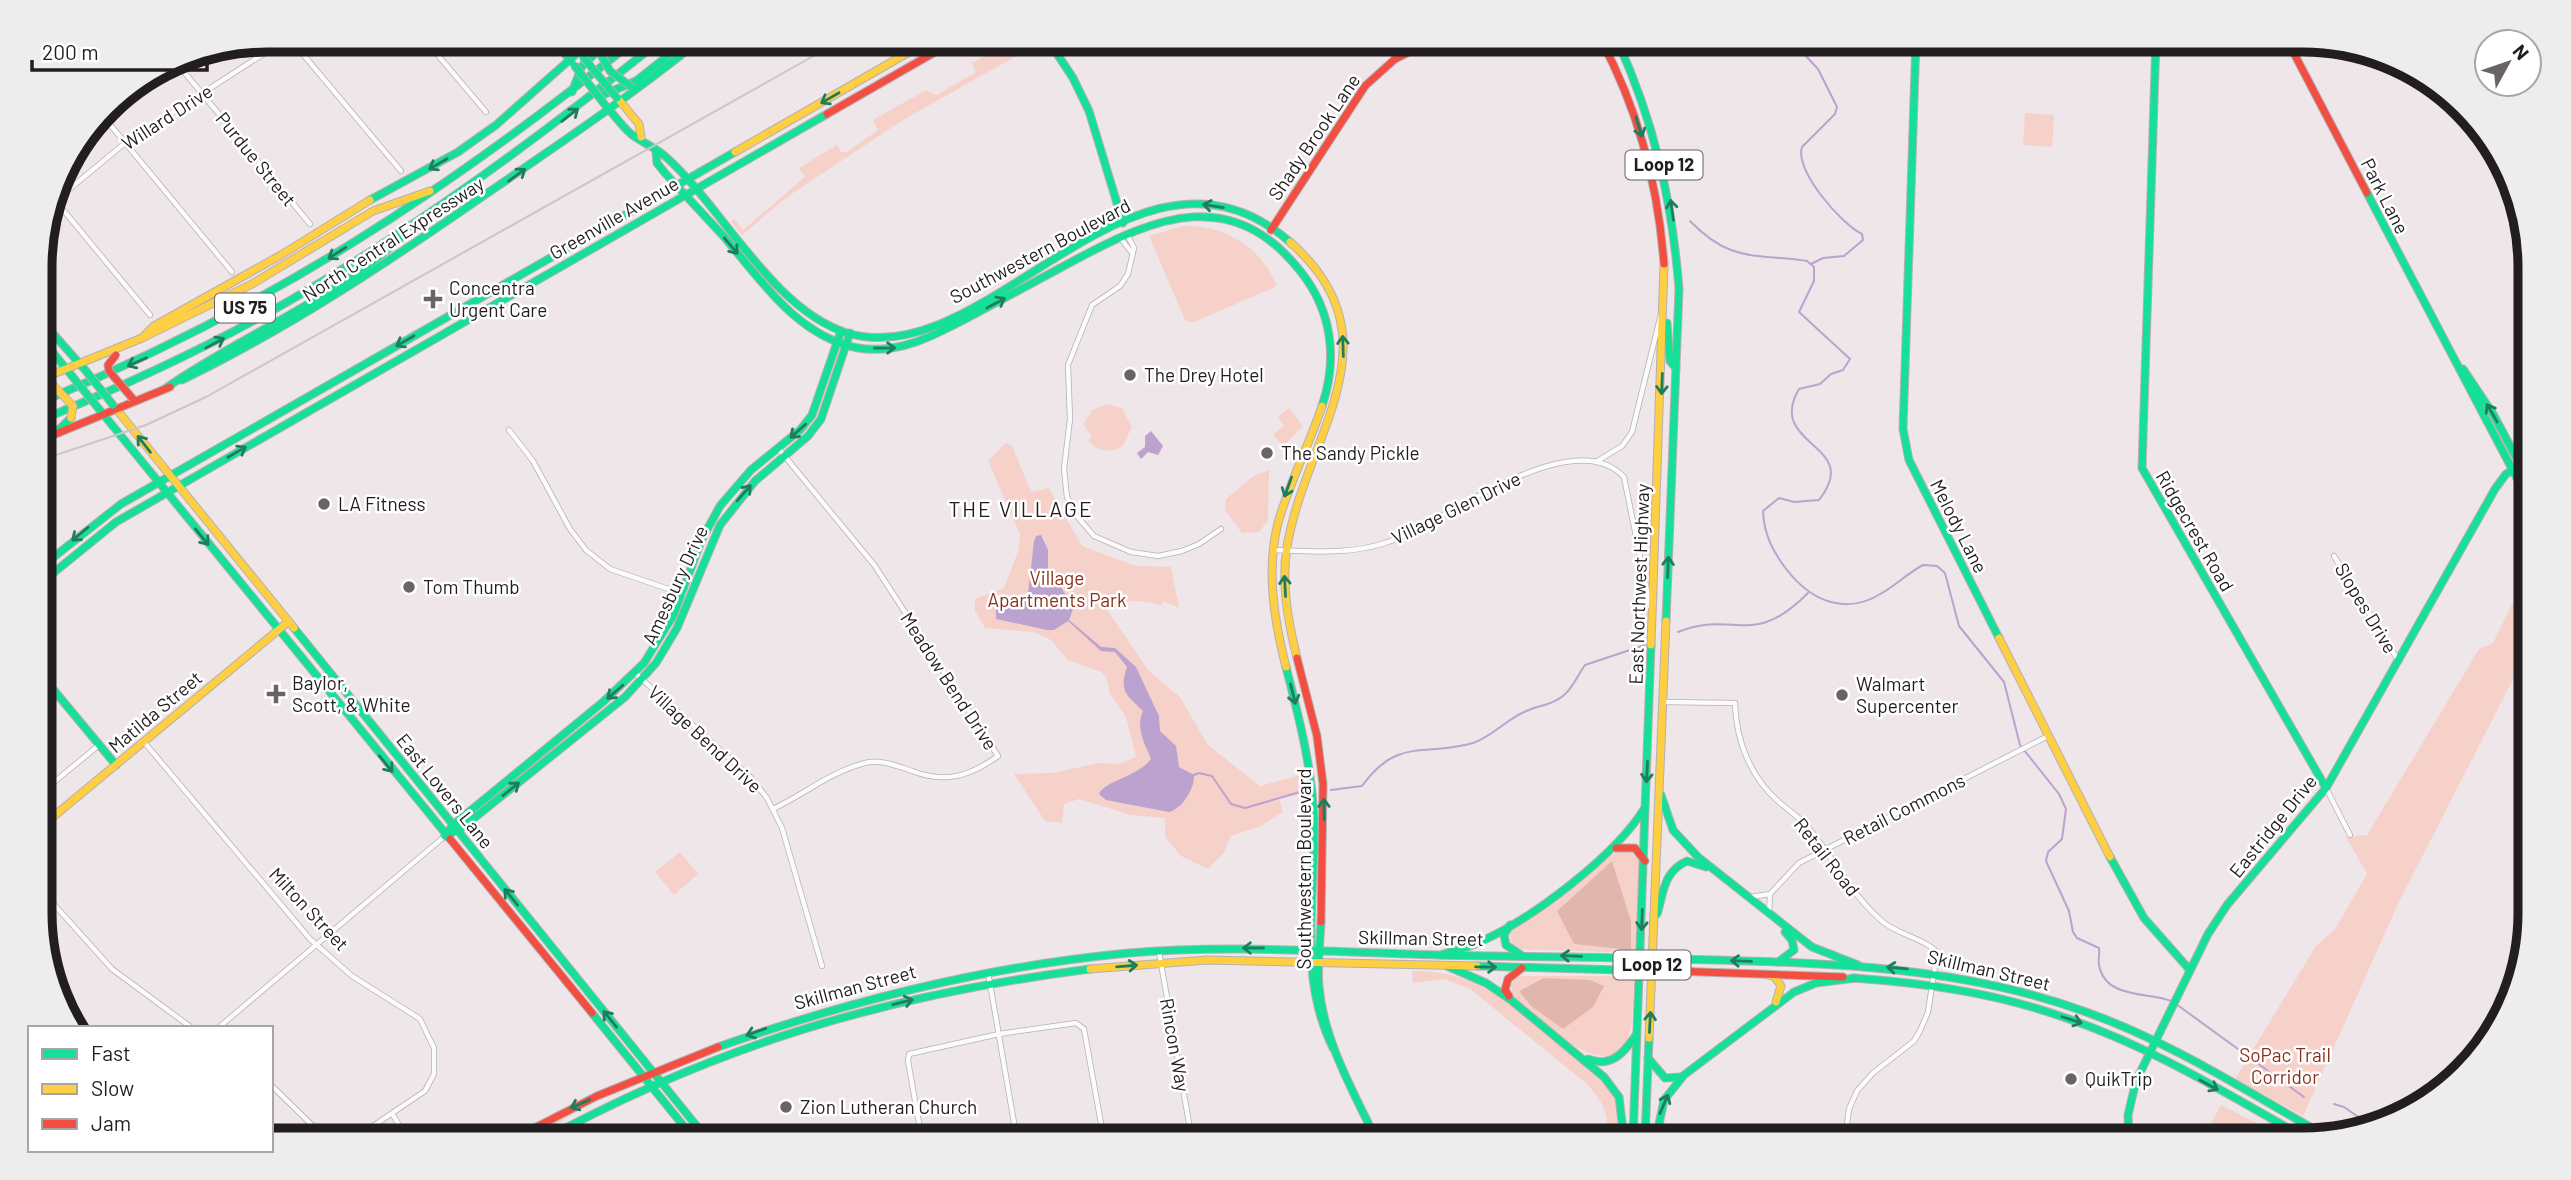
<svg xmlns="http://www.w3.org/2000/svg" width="2571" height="1180" font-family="Barlow,sans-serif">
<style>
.green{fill:#f6d1ca}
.forest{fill:#e1b6ac}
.water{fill:#bca2ce}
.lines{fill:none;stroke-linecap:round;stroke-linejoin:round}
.stream{stroke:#bca2ce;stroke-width:2}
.street-casing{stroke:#b6b0b2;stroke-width:6}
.fast-casing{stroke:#b6b0b2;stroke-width:9}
.slow-casing{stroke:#b6b0b2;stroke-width:9}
.jam-casing{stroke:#b6b0b2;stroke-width:9}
.street{stroke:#fcfbfc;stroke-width:4.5}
.fast{stroke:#16e098;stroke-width:7}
.slow{stroke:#ffcf43;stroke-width:7}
.jam{stroke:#f24e42;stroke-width:7}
.tram{stroke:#c9c7c8;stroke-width:2}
.fast-bridge-casing{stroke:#b6b0b2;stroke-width:9;stroke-linecap:butt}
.slow-bridge-casing{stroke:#b6b0b2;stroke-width:9;stroke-linecap:butt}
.jam-bridge-casing{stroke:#b6b0b2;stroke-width:9;stroke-linecap:butt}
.fast-bridge{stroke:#16e098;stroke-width:7}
.slow-bridge{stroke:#ffcf43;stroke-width:7}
.jam-bridge{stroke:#f24e42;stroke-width:7}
.oneway{stroke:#1c7e5c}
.poi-dot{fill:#696366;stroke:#fff;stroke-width:2.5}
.labels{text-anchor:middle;stroke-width:5;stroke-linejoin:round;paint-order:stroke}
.shield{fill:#fff;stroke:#646162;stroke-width:2}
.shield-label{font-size:18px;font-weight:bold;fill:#221d1f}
.street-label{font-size:19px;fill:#221d1f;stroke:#fff}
.poi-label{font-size:19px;fill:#221d1f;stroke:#fff;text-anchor:start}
.park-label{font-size:19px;fill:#87301b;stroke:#fff}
.neighbourhood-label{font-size:21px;letter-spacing:2px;fill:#221d1f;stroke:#fff}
.rim{fill:none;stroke:#221d1f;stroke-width:9}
</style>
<rect width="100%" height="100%" fill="#eee6e9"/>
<g class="green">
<path d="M1014,40h12l6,7 -129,73 -116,77 -45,38 -11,-13 3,-3 9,11 62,-53 -6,-9 38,-23 4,7h6l31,-22 -5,-10 53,-30 10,5 40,-23 -4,-9z"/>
<path d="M2025,113l29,2 -2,32 -29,-2z"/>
<path d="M1183,226c43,-1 78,21 94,60l-85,37 -7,-3 -36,-84z"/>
<path d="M1106,404l16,4 10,19 -10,20c-13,6 -24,5 -34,-7l4,-2 -8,-14 8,-14z"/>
<path d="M1289,408l14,18 -20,20 -10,-11 11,-10 -6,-8z"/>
<path d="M1006,443l6,3 19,46 18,-4 33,58 54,20 35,1 8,41 -15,-7 -3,4c-18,-4 -40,-8 -54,5l42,61 31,26 28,48 52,41 48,-13 2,19 -31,7 4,13 -22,14 -30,10 -7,16 -16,17 -27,-13 -16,-19v-19l-34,-3 -52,-16 -15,5 -2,19 -17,-2 -31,-47 38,-1 47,-10 20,1 17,-7 -10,-40 -16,-23 -4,-18 -5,-4 -33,-12 -17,-20 -17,-8 -49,-4 -10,-17v-12l29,-11 15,-39 1,-15 -32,-73z"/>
<path d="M1269,470l-1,50 -9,12 -17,1 -17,-23 1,-11 26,-22z"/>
<path d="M2530,568v78l-131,256 -96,214 -68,-37 81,-133 19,-17 32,-55 -21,-37 21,-2 112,-186 14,-6z"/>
<path d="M1631,848l8,13 -3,92 -117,-4 -7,-4 -3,-12 5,-6 105,-77z"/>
<path d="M680,852l18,22 -24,21 -19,-23z"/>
<path d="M1412,971c81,-3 139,66 197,114l8,16 4,38h-14c2,-25 -3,-36 -20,-55l-117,-95 -26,-10 -31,4z"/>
<path d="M1519,976h115c-2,19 1,47 -7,65 -22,46 -94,-27 -115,-46l-1,-11z"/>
<path d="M2221,1105l43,22 -7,12h-55z"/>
<path d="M582,1108l-50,32h-16z"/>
</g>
<g class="forest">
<path d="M1612,861l19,60v29l-57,-6 -17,-33z"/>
<path d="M1544,978l46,2 14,6 -11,21 -30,22 -32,-23 -12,-15z"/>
</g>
<g class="water">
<path d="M1151,431l12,15 -5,9 -10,-3 -7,7 -4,-6 8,-6v-11z"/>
<path d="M1041,535l7,15v18l26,39 -5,13 32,27 14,1 21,19 23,49 1,15 16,15 3,21 15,8c1,13 -12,34 -25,37l-63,-12 -7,-6c5,-13 40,-18 52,-35 -6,-15 -16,-31 -8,-48 -15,-16 -25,-18 -16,-44l-12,-15 -14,-1 -33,-30 -14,9h-7l-51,-11v-11l21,-6 11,-8 6,-53 2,-5z"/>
</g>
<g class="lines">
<g class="stream">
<path d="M1791,40l27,29 19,38 -2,7 -33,33c-8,23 40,78 60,87l1,6 -19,16 -21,2 -12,6"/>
<path d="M1690,221c41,42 63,32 117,40l7,6v14l-15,31 51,47 -7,11 -12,4 -11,10 -21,5c-34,58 65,54 20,111l-25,2 -15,-4 -16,13c1,24 10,41 24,59 24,31 59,46 95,23 14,-8 26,-20 41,-28l14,1 8,7 14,53 45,56 16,63 39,49 7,15 -4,30 -14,13 -2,9 23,50 4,21 4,6 22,10c1,6 -1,11 0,17 6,34 49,27 72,36"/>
<path d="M1678,632c59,-23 73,18 130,-39"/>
<path d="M1194,775l5,-2 13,3 19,28 14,4 58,-17"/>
<path d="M1331,790l31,-4c36,-50 64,-29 111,-43 21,-7 35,-26 56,-33 12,-5 23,-5 34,-14 11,-9 14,-20 22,-31l60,-20"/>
<path d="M2176,1004l128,93"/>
<path d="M2334,1104l10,3 23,16"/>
</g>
<g class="street-casing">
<g id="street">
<path d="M291,40l110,131"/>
<path d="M425,40l61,72"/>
<path d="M175,61l135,163"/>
<path d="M103,116l129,156"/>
<path d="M55,200l95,115"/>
<path d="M55,201l70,-58 160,-103"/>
<path d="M1125,234l-3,6 10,13"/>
<path d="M1127,234l7,14 -6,26 -8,12 -28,19 -24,60 2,54 -6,50 3,28 8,17 19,22 37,16 27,4 24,-5 17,-7 22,-15"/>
<path d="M509,430l24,31 37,68 16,21 24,19 73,25"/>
<path d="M1596,462l26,-16 10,-14 29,-118"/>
<path d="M1273,550c38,1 75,5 112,-7 56,-17 186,-123 239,-66l26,129"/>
<path d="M2334,556l64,104"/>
<path d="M635,673l115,104 17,21 15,30 40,138"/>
<path d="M1663,702l72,1c1,37 15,74 44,99 9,8 20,15 28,24 27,32 44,69 76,96 14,12 47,19 54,31l-9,59 -8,19 -6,10 -41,32 -16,18 -8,18 -4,30"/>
<path d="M144,742l166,197 42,37 68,43 14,29v26l-9,17 -58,39 -19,7 -12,1 -20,-9 -45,-44"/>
<path d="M2326,788l24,47"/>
<path d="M42,792l57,-47"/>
<path d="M773,809c30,-14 59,-38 92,-46 16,-4 32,3 47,8 34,13 58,5 86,-15l-123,-190 -97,-118"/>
<path d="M42,891l70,78 80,59"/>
<path d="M1751,897l19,-3 29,-31 249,-127"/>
<path d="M1769,914l1,-19"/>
<path d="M1159,952l33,188"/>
<path d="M988,972l29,168"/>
<path d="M218,1028l227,-192"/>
<path d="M393,1115l15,25"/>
<path d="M922,1140l-14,-79 1,-7 90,-20 77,-11 8,6 20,111"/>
</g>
</g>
<g class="fast-casing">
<g id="fast">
<path d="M553,40l18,21"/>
<path d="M569,40l11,13"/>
<path d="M1048,40l25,38 16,33 34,112"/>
<path d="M1617,40c37,81 55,160 62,249l-13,332"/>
<path d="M1916,40l-13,389 6,31 90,178"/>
<path d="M2156,40l-14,428 184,320"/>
<path d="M572,92l10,-26 27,-26"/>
<path d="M605,94l31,-13 52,-41"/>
<path d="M606,106c8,9 16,20 25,28 10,8 24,13 35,23 57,51 106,152 181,176 140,43 289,-226 443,-91"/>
<path d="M656,153l1,10 8,10c20,22 41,44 61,66 36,43 73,98 132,109 42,7 79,-14 115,-33 34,-18 68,-37 102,-55 82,-44 158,-75 226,12 31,39 37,87 21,134"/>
<path d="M2367,193l163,310"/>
<path d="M370,200l88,-48 38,-27 96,-85"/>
<path d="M41,320l45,51"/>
<path d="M1667,323l3,38 6,7"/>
<path d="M41,338l31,38"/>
<path d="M2463,369l30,45 37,69"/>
<path d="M182,380c111,-54 206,-118 307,-188 72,-49 143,-97 211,-152"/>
<path d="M166,388c79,-55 170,-88 240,-155"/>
<path d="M41,402c226,-93 404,-209 594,-362"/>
<path d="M99,409l351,430"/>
<path d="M41,420c85,-35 168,-73 248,-119 132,-76 253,-166 372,-261"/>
<path d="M54,434l17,-16"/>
<path d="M41,567l80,-63 614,-352"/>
<path d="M41,583l75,-61 711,-408"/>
<path d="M294,628l414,512"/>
<path d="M1286,667c13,51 26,100 28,153 2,78 -17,155 19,228"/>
<path d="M42,676l74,89"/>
<path d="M1661,795l12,35 25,27 114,90 46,18"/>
<path d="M445,836l18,-9 162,-130 31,-34 21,-35 43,-103 35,-44 53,-45 13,-17 29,-86"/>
<path d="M445,836l8,-11 150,-123 41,-39 29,-47 29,-77 18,-33 31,-36 49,-40 12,-15 29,-84"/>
<path d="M2110,857l34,61 45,51"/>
<path d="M1657,914c7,-22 6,-42 30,-53l19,6"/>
<path d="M1321,922c-1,22 -4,44 -2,65 5,54 34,104 57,152"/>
<path d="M1510,925l-6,10 2,10 15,10"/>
<path d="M1441,955c14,-5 28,-7 41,-14 51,-23 133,-85 162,-132"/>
<path d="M1673,959c139,4 280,4 413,53 85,30 162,80 240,124"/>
<path d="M1778,962l16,-12 -2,-10 -7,-8"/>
<path d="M1447,966l39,17 25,17 93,77 15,20 5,42"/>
<path d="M1477,966l142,4"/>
<path d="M1853,978c72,5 142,15 210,39 87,29 165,77 244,122"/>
<path d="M592,1013l103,127"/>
<path d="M718,1047c134,-47 269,-81 411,-94 93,-8 186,-2 280,1 70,3 141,2 211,4"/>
<path d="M1648,1058l17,20 16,-1"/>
<path d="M1588,1059c23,9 36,-6 48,-24"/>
<path d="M2457,1078l63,-113"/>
<path d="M1633,1139l18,-494"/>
<path d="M1645,1139l4,-101"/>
<path d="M1656,1139l8,-39 20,-25 110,-83 22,-9 40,-5"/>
<path d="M2129,1139l-1,-24 8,-34 72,-147 19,-29 99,-117 169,-299 11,-15 23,-14"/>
<path d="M543,1140c179,-97 345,-145 547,-171"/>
</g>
</g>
<g class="slow-casing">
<g id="slow">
<path d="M1035,40l17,9"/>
<path d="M620,101l19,23 2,13"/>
<path d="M735,152l195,-112"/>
<path d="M1290,242c112,98 15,194 -3,305 -6,37 1,74 10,111"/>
<path d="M142,338l110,-54 121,-73 57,-20"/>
<path d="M41,379l101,-41 12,-12 127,-71 89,-55"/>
<path d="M113,405l181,223"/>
<path d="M1999,638l111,219"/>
<path d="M1651,645l13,-381"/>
<path d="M1286,667c-12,-47 -20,-97 -8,-144 11,-40 31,-77 44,-117"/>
<path d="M42,826l246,-204"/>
<path d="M1090,969l117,-9 270,6"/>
<path d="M1765,974l10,3 6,9 -5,16"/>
<path d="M1649,1038l17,-417"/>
</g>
</g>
<g class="jam-casing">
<g id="jam">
<path d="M1601,40c38,71 57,144 63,224"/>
<path d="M2287,40l80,153"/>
<path d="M827,114l129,-74"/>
<path d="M1271,230l94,-144 30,-27 38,-19"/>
<path d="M41,440l129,-53"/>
<path d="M1297,658l20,78 6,48 -2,138"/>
<path d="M450,839l142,174"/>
<path d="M1616,848h19l10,13"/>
<path d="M1673,971l170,6"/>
<path d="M1509,996l-4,-6 3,-11 14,-11"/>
<path d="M511,1140l86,-44 121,-49"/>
</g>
</g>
<use href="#street" class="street"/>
<use href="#fast" class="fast"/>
<use href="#slow" class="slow"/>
<use href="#jam" class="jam"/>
<path class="tram" d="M41,460l105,-35 60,-28 636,-357"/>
<g class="fast-bridge-casing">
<g id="fast-bridge">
<path d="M596,46l14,25 23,17"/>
<path d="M583,57l34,41"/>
<path d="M574,65l32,41"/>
<path d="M86,371l27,34"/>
<path d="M72,376l27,33"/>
<path d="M1620,958l53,1"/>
</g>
</g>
<g class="slow-bridge-casing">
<g id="slow-bridge">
<path d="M51,383l22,23 -2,12"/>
<path d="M1619,970l54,1"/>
</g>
</g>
<g class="jam-bridge-casing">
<path id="jam-bridge" d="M116,355l-8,10 1,6 24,28"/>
</g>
<use href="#fast-bridge" class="fast-bridge"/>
<use href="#slow-bridge" class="slow-bridge"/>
<use href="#jam-bridge" class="jam-bridge"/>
</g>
<defs><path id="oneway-shaft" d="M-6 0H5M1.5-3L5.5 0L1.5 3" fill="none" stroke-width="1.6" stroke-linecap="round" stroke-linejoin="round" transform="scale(1.75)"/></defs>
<g class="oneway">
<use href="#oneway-shaft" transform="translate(830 98) rotate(150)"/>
<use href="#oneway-shaft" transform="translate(570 115) rotate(-38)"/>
<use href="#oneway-shaft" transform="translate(1639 127) rotate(72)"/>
<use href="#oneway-shaft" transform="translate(438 164) rotate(150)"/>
<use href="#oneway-shaft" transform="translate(517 175) rotate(-36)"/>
<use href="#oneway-shaft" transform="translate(1213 206) rotate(-171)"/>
<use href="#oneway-shaft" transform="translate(1672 210) rotate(-98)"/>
<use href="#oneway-shaft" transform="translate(731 246) rotate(50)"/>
<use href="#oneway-shaft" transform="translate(337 253) rotate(147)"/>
<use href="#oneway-shaft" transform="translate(996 303) rotate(-28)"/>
<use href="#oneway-shaft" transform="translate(405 341) rotate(150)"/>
<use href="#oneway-shaft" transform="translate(215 343) rotate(-28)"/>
<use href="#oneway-shaft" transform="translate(1343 346) rotate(-92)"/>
<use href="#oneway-shaft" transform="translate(885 348) rotate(-1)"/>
<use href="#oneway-shaft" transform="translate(137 362) rotate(156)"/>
<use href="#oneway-shaft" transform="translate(1662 384) rotate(92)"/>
<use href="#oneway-shaft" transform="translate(2492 413) rotate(-120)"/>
<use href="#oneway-shaft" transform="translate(798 431) rotate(138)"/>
<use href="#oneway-shaft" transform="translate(144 444) rotate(-128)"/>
<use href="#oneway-shaft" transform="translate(237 452) rotate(-30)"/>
<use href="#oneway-shaft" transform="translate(1288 487) rotate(110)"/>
<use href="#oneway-shaft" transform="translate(744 493) rotate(-49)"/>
<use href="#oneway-shaft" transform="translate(80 534) rotate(140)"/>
<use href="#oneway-shaft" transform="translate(202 537) rotate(51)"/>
<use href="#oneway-shaft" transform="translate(1668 567) rotate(-88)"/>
<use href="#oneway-shaft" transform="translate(1285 586) rotate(-93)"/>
<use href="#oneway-shaft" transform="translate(615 692) rotate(139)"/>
<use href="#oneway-shaft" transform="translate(1293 694) rotate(76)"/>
<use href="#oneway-shaft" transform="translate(386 764) rotate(51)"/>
<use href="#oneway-shaft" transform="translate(1647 772) rotate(93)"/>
<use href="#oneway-shaft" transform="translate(511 789) rotate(-39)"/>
<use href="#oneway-shaft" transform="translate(1324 809) rotate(-91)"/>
<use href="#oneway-shaft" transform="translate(511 897) rotate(-129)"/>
<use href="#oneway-shaft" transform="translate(1642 920) rotate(92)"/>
<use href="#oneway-shaft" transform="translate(1253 948) rotate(180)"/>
<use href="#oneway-shaft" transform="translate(1571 956) rotate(-178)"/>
<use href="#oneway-shaft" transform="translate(1741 961) rotate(-178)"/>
<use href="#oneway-shaft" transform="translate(1127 966) rotate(-5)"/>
<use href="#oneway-shaft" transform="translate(1486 967) rotate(1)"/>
<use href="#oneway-shaft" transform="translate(1897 968) rotate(-175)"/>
<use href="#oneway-shaft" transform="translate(903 1002) rotate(-14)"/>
<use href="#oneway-shaft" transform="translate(610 1019) rotate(-129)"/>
<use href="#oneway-shaft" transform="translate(2072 1020) rotate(18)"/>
<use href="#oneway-shaft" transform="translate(1650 1022) rotate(-87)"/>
<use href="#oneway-shaft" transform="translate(756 1032) rotate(160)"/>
<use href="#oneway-shaft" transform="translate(2209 1085) rotate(29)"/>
<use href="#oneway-shaft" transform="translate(580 1104) rotate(156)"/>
<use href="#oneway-shaft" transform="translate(1664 1104) rotate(-67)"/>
</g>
<g class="poi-dot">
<path d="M429.5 288.5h7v7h7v7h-7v7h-7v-7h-7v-7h7z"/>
<circle cx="1130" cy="375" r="7"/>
<circle cx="1267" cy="453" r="7"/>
<circle cx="324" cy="504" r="7"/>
<circle cx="409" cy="587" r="7"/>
<path d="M272.5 683.5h7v7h7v7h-7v7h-7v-7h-7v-7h7z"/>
<circle cx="1842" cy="695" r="7"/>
<circle cx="2071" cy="1079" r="7"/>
<circle cx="786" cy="1107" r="7"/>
</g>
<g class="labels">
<g class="shield">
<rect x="1625.5" y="150.5" width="77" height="29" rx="5"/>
<rect x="215" y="293.5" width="60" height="29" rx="5"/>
<rect x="1613.5" y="950.5" width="77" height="29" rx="5"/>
</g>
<g class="shield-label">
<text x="1664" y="171">Loop 12</text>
<text x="245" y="314">US 75</text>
<text x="1652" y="971">Loop 12</text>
</g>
<g class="street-label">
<text transform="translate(167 117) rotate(-33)" y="7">Willard Drive</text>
<text transform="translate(1314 137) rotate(-56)" y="7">Shady Brook Lane</text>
<text transform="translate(256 159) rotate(51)" y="7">Purdue Street</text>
<text transform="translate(2385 196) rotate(63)" y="7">Park Lane</text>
<text transform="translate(614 218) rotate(-30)" y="7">Greenville Avenue</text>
<text transform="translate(393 239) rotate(-33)" y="7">North Central Expressway</text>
<text transform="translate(1040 251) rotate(-28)" y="7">Southwestern Boulevard</text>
<text transform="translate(1456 508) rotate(-26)" y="7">Village Glen Drive</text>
<text transform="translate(1959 526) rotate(63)" y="7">Melody Lane</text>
<text transform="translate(2195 531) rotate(60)" y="7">Ridgecrest Road</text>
<text transform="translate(1639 584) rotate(-88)" y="7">East Northwest Highway</text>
<text transform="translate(675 585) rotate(-65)" y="7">Amesbury Drive</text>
<text transform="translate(2366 608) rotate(59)" y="7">Slopes Drive</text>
<text transform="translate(949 681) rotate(57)" y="7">Meadow Bend Drive</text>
<text transform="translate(155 712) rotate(-40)" y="7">Matilda Street</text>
<text transform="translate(705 739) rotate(43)" y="7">Village Bend Drive</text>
<text transform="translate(445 791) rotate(51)" y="7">East Lovers Lane</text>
<text transform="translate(1904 809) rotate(-27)" y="7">Retail Commons</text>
<text transform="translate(2273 826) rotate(-51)" y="7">Eastridge Drive</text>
<text transform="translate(1827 857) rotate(52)" y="7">Retail Road</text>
<text transform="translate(1304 869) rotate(-90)" y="7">Southwestern Boulevard</text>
<text transform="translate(309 909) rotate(47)" y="7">Milton Street</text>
<text transform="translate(1421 938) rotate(1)" y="7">Skillman Street</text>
<text transform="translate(1989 970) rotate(13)" y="7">Skillman Street</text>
<text transform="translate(855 987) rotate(-15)" y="7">Skillman Street</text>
<text transform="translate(1175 1045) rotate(80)" y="7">Rincon Way</text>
</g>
<g class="poi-label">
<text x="449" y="295">Concentra<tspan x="449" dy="22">Urgent Care</tspan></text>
<text x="1144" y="382">The Drey Hotel</text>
<text x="1281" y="460">The Sandy Pickle</text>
<text x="338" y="511">LA Fitness</text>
<text x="423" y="594">Tom Thumb</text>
<text x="292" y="690">Baylor,<tspan x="292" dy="22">Scott, &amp; White</tspan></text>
<text x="1856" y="691">Walmart<tspan x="1856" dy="22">Supercenter</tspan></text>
<text x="2085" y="1086">QuikTrip</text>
<text x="800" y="1114">Zion Lutheran Church</text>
</g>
<g class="park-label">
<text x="1057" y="585">Village<tspan x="1057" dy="22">Apartments Park</tspan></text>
<text x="2285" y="1062">SoPac Trail<tspan x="2285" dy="22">Corridor</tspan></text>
</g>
<g class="neighbourhood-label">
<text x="1021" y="517">THE VILLAGE</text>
</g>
</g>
<path d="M0 0H2571V1180H0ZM267 52H2303A215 215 0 0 1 2518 267V913A215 215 0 0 1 2303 1128H267A215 215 0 0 1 52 913V267A215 215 0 0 1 267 52Z" fill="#ededed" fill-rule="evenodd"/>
<path class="rim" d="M267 52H2303A215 215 0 0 1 2518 267V913A215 215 0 0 1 2303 1128H267A215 215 0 0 1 52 913V267A215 215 0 0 1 267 52Z"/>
<rect x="28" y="1026" width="245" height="126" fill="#ffffff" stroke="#a7a5a5" stroke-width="2"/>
<rect x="42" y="1049" width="35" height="10" fill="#16e098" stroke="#a7a5a5" stroke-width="2"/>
<text x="91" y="1061" font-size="21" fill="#221d1f">Fast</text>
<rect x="42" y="1084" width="35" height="10" fill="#ffcf43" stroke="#a7a5a5" stroke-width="2"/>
<text x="91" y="1096" font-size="21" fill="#221d1f">Slow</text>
<rect x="42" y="1119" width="35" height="10" fill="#f24e42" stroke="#a7a5a5" stroke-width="2"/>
<text x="91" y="1131" font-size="21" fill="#221d1f">Jam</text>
<g transform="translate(2508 63) rotate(50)"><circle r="33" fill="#ffffff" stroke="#a7a5a5" stroke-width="2"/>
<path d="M0-5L12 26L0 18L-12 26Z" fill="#696366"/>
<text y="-10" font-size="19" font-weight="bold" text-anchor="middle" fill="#221d1f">N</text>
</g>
<path d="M32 60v10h175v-10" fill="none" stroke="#221d1f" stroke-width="3.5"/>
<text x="42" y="60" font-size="21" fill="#221d1f" stroke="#ffffff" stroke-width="5" paint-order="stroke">200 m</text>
</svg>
